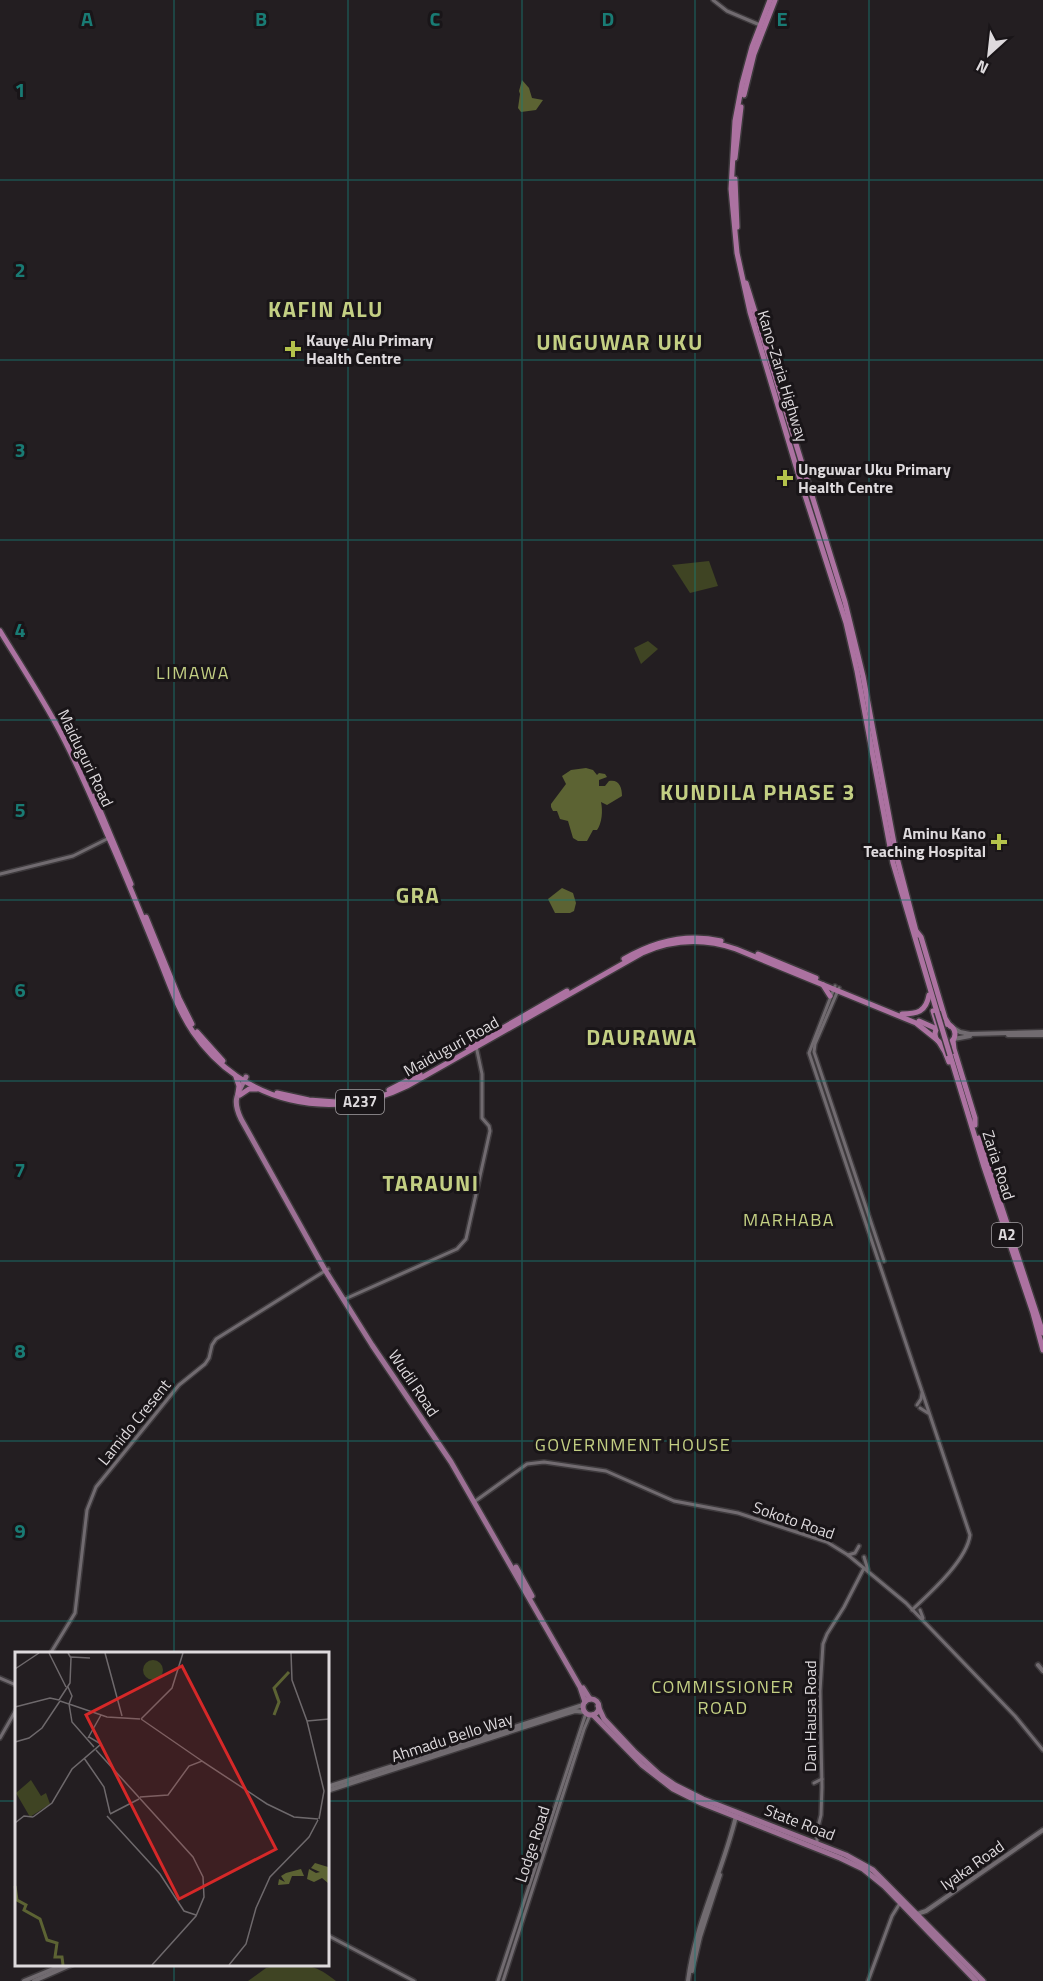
<svg xmlns="http://www.w3.org/2000/svg" width="1043" height="1981" font-family="'Titillium Web',sans-serif">
<style>
.green{fill:#3f4423}
.water{fill:#5c6333}
.lines{fill:none;stroke-linecap:round;stroke-linejoin:round}
.tertiary-casing{stroke:#3e3a3d;stroke-width:6}
.secondary-casing{stroke:#3e3a3d;stroke-width:7}
.primary-casing{stroke:#3e3a3d;stroke-width:8}
.trunk-casing{stroke:#3e3a3d;stroke-width:8}
.tertiary{stroke:#716b70;stroke-width:3}
.secondary{stroke:#716b70;stroke-width:4}
.primary{stroke:#9d7095;stroke-width:5}
.trunk{stroke:#ac72a1;stroke-width:5}
.trunk-bridge-casing{stroke:#3e3a3d;stroke-width:8;stroke-linecap:butt}
.trunk-bridge{stroke:#ac72a1;stroke-width:5}
.grid{fill:none;stroke:#197b74;stroke-width:1.5;stroke-opacity:0.55}
.poi-dot{fill:#b3c24b;stroke:#191518;stroke-width:2}
.labels{text-anchor:middle;stroke-width:6;stroke-linejoin:round;paint-order:stroke}
.shield{fill:#191518;stroke:#a39fa2;stroke-width:1.5}
.shield-label{font-size:15px;font-weight:bold;fill:#dedadd}
.poi-label{font-size:16px;font-weight:bold;fill:#dedadd;stroke:#191518;text-anchor:start}
.street-label{font-size:16px;fill:#dedadd;stroke:#191518}
.neighbourhood-label{font-size:18px;letter-spacing:1.5px;fill:#c3cf83;stroke:#191518}
.district-label{font-size:22px;font-weight:bold;letter-spacing:1.5px;fill:#c3cf83;stroke:#191518}
.inset-river{fill:none;stroke:#5c6333;stroke-width:3}
.inset-road{fill:none;stroke:#6e696c;stroke-width:1.5}
.view{fill:#d62828;fill-opacity:0.15;stroke:#d62828;stroke-width:3}
.inset-edge{fill:none;stroke:#dedadd;stroke-width:3}
.grid-label{font-size:20px;text-anchor:middle;font-weight:bold;fill:#197b74;stroke:#191518;stroke-width:6;stroke-linejoin:round;paint-order:stroke}
</style>
<rect width="100%" height="100%" fill="#231e21"/>
<g class="green">
<path d="M709,561l9,25 -28,7 -18,-28z"/>
<path d="M648,641l10,8 -17,15 -7,-16z"/>
<path d="M282,1964c24,0 34,1 54,17h-88l18,-13z"/>
</g>
<g class="water">
<path d="M522,80l7,8 3,10 11,2 -7,10 -15,2 -3,-4 2,-14 -1,-3z"/>
<path d="M586,768l7,2 4,5 2,-2 6,1 2,3 -8,3v6h6l4,-5c10,-2 13,6 13,15l-15,9 -6,-3c2,9 1,21 -4,28h-4l-6,11h-9l-5,-3 -5,-17 -8,-2 -3,-8h-4l-2,-4v-3l15,-20 -4,-8 9,-6z"/>
<path d="M562,888l11,5 3,10 -2,8 -4,2h-15l-7,-14z"/>
</g>
<g class="lines">
<g class="tertiary-casing">
<g id="tertiary">
<path d="M713,0l14,11 33,14"/>
<path d="M0,874l73,-18 36,-18"/>
<path d="M835,986l-26,67 161,482c-3,25 -40,58 -58,75"/>
<path d="M839,988l-24,56 -1,8 70,209"/>
<path d="M345,1299l112,-50 9,-10 24,-108 -1,-5 -7,-8v-44l-6,-28"/>
<path d="M917,1405l4,-6 1,-6"/>
<path d="M920,1408l8,5"/>
<path d="M474,1502l53,-38 17,-2 62,9 68,30 64,12 89,29 21,13 58,48 109,113 28,34"/>
<path d="M848,1555l7,-2 4,-7"/>
<path d="M864,1557l4,13"/>
<path d="M920,1610l3,8"/>
<path d="M50,1654l25,-41 12,-103 9,-23 83,-102 26,-21 4,-6 3,-13 4,-6 112,-70"/>
<path d="M0,1678l16,7"/>
<path d="M0,1738l16,-28"/>
<path d="M814,1783l8,-4"/>
<path d="M817,1842v-11l4,-16 1,-28 -2,-96 3,-47 4,-10 17,-27 20,-39"/>
<path d="M327,1935l87,46"/>
<path d="M498,1981l88,-268"/>
<path d="M503,1981l81,-252 6,-14"/>
<path d="M868,1981l24,-65 8,-13"/>
</g>
</g>
<g class="secondary-casing">
<g id="secondary">
<path d="M952,1027l8,5 10,2 73,-2"/>
<path d="M1008,1035h35"/>
<path d="M954,1039l16,-3"/>
<path d="M1038,1665l5,6"/>
<path d="M327,1787l256,-82"/>
<path d="M327,1791l238,-77 10,-3 10,1"/>
<path d="M917,1914l9,-3 117,-81"/>
<path d="M692,1971l8,-34 20,-62"/>
<path d="M24,1981l41,-17"/>
<path d="M34,1981l39,-17"/>
<path d="M688,1981c7,-58 35,-109 48,-165"/>
</g>
</g>
<g class="primary-casing">
<g id="primary">
<path d="M246,1077c-9,18 -14,23 -5,42l84,151 47,75 79,117 129,225 5,15"/>
<path d="M516,1567l16,29"/>
<path d="M583,1688l7,11"/>
<circle cx="591" cy="1707" r="8"/>
<path d="M598,1706l6,13 30,32 25,23 16,11 28,14 143,56 27,15 110,111"/>
<path d="M593,1715l49,50 31,24 28,14 139,55 23,11 21,17 92,95"/>
</g>
</g>
<g class="trunk-casing">
<g id="trunk">
<path d="M770,0l-18,47 -10,37 -7,37 -4,68 6,64 13,59 51,171 45,140 11,48 36,192 44,149"/>
<path d="M744,95l10,-41 21,-54"/>
<path d="M735,158l6,-51"/>
<path d="M735,179l2,48"/>
<path d="M746,283l99,319 18,74 33,178 21,81"/>
<path d="M0,631c19,31 39,62 56,93 20,36 36,75 52,112 18,40 34,81 51,122 10,25 19,52 34,74 49,72 139,91 214,54l235,-133c31,-14 62,-15 94,-4l180,74 20,16"/>
<path d="M94,796l37,88"/>
<path d="M146,917l33,81 13,26"/>
<path d="M917,932l4,5 24,81 5,8"/>
<path d="M758,954l58,24"/>
<path d="M624,959c31,-18 62,-26 97,-18"/>
<path d="M823,985l7,11"/>
<path d="M933,1011l5,16"/>
<path d="M902,1014c15,0 24,-2 27,-19"/>
<path d="M919,1021l18,8"/>
<circle cx="945" cy="1034" r="10"/>
<path d="M197,1032l26,29"/>
<path d="M953,1040l1,9 21,69v7"/>
<path d="M939,1042l6,10 4,10"/>
<path d="M468,1048l99,-57"/>
<path d="M950,1055l34,112 49,146 10,37"/>
<path d="M236,1077l3,9 -1,7"/>
<path d="M389,1090l31,-16"/>
<path d="M277,1093l32,7 27,2"/>
<path d="M240,1095l9,-6h8"/>
<path d="M979,1138l64,195"/>
</g>
</g>
<use href="#tertiary" class="tertiary"/>
<use href="#secondary" class="secondary"/>
<use href="#primary" class="primary"/>
<use href="#trunk" class="trunk"/>
<g class="trunk-bridge-casing">
<path id="trunk-bridge" d="M937,1012l13,43"/>
</g>
<use href="#trunk-bridge" class="trunk-bridge"/>
</g>
<path class="grid" d="M174,0v1654M348,0v1981M522,0v1981M695,0v1981M869,0v1981M0,180h1043M0,360h1043M0,540h1043M0,720h1043M0,900h1043M0,1081h1043M0,1261h1043M0,1441h1043M0,1621h1043M0,1801h16M327,1801h716M174,1964v17"/>
<g class="poi-dot">
<path d="M290 340h6v6h6v6h-6v6h-6v-6h-6v-6h6z"/>
<path d="M782 469h6v6h6v6h-6v6h-6v-6h-6v-6h6z"/>
<path d="M996 833h6v6h6v6h-6v6h-6v-6h-6v-6h6z"/>
</g>
<g class="labels">
<g class="shield">
<rect x="336" y="1090" width="48" height="24" rx="4.5"/>
<rect x="992" y="1223" width="30" height="24" rx="4.5"/>
</g>
<g class="shield-label">
<text x="360" y="1107">A237</text>
<text x="1007" y="1240">A2</text>
</g>
<g class="poi-label">
<text x="306" y="346">Kauye Alu Primary<tspan x="306" dy="18">Health Centre</tspan></text>
<text x="798" y="475">Unguwar Uku Primary<tspan x="798" dy="18">Health Centre</tspan></text>
<text x="986" y="839" text-anchor="end">Aminu Kano<tspan x="986" dy="18">Teaching Hospital</tspan></text>
</g>
<g class="street-label">
<text transform="translate(783 376) rotate(73)" y="6">Kano-Zaria Highway</text>
<text transform="translate(86 758) rotate(64)" y="6">Maiduguri Road</text>
<text transform="translate(451 1046) rotate(-29)" y="6">Maiduguri Road</text>
<text transform="translate(999 1165) rotate(72)" y="6">Zaria Road</text>
<text transform="translate(414 1383) rotate(56)" y="6">Wudil Road</text>
<text transform="translate(134 1422) rotate(-51)" y="6">Lamido Cresent</text>
<text transform="translate(794 1520) rotate(19)" y="6">Sokoto Road</text>
<text transform="translate(810 1716) rotate(-90)" y="6">Dan Hausa Road</text>
<text transform="translate(452 1737) rotate(-18)" y="6">Ahmadu Bello Way</text>
<text transform="translate(800 1822) rotate(21)" y="6">State Road</text>
<text transform="translate(532 1844) rotate(-72)" y="6">Lodge Road</text>
<text transform="translate(972 1865) rotate(-35)" y="6">Iyaka Road</text>
</g>
<g class="neighbourhood-label">
<text x="193" y="679">LIMAWA</text>
<text x="789" y="1226">MARHABA</text>
<text x="633" y="1451">GOVERNMENT HOUSE</text>
<text x="723" y="1693">COMMISSIONER<tspan x="723" dy="21">ROAD</tspan></text>
</g>
<g class="district-label">
<text x="326" y="317">KAFIN ALU</text>
<text x="620" y="350">UNGUWAR UKU</text>
<text x="758" y="800">KUNDILA PHASE 3</text>
<text x="418" y="903">GRA</text>
<text x="642" y="1045">DAURAWA</text>
<text x="431" y="1191">TARAUNI</text>
</g>
</g>
<g transform="translate(15 1652)">
<rect width="314" height="314" fill="#231e21"/>
<path d="M128 18a10 10 0 1 1 20 0a10 10 0 1 1-20 0ZM16,128l10,16 5,-3 4,11 -20,13 -14,-24z" fill="#3f4423"/>
<path d="M300,211l13,4v16l-6,-5 -8,4 -7,-3 2,-10 7,4 4,-1 -9,-4zM286,217l3,7h-12l-3,8 -11,1 1,-6 6,3 -4,-6 5,-3z" fill="#5c6333"/>
<path class="inset-river" d="M259,63l5,-13 -5,-14 15,-16M0,234l2,14 9,5 -2,5 16,9 7,21 10,3 -2,14h7l1,8"/>
<path class="inset-road" d="M34,1l17,34M90,1l17,63M276,1l1,27 15,41 17,70 -5,28M56,5l19,1M0,17l24,-16M53,35l4,9 -3,8 38,13 33,2M44,48l11,-17 1,-25 -3,-5M45,49l9,3 3,18 22,25M0,55l35,-9 9,2M126,67l31,-31 11,-35M126,67l61,42M292,69l22,-2M73,86l13,-23M0,90l14,-4 13,-10 18,-27M81,98l97,107 10,20 1,20 -8,19 -44,49M69,106l20,29 6,26M125,145l28,-2 21,-29 13,-5 65,43 27,13 24,2M95,162l29,-15M92,164l53,58 24,37 12,4M18,165l19,-14 20,-34 29,-25 -12,-7M0,171l9,-7 9,1M214,313l17,-21 10,-36 14,-31 39,-40 9,-17"/>
<path class="view" d="M167,14l94,183 -97,50 -93,-184z"/>
<rect width="314" height="314" class="inset-edge"/>
</g>
<g class="grid-label">
<text x="87" y="26">A</text>
<text x="261" y="26">B</text>
<text x="435" y="26">C</text>
<text x="608" y="26">D</text>
<text x="782" y="26">E</text>
<text x="20" y="97">1</text>
<text x="20" y="277">2</text>
<text x="20" y="457">3</text>
<text x="20" y="637">4</text>
<text x="20" y="817">5</text>
<text x="20" y="997">6</text>
<text x="20" y="1177">7</text>
<text x="20" y="1358">8</text>
<text x="20" y="1538">9</text>
</g>
<g transform="translate(989 54) rotate(207)" stroke="#191518" stroke-width="4.5" paint-order="stroke">
<path d="M0-4.5L10 22L0 15L-10 22Z" fill="#dedadd"/>
<text y="-9" font-size="16" font-weight="bold" text-anchor="middle" fill="#dedadd">N</text>
</g>
</svg>
